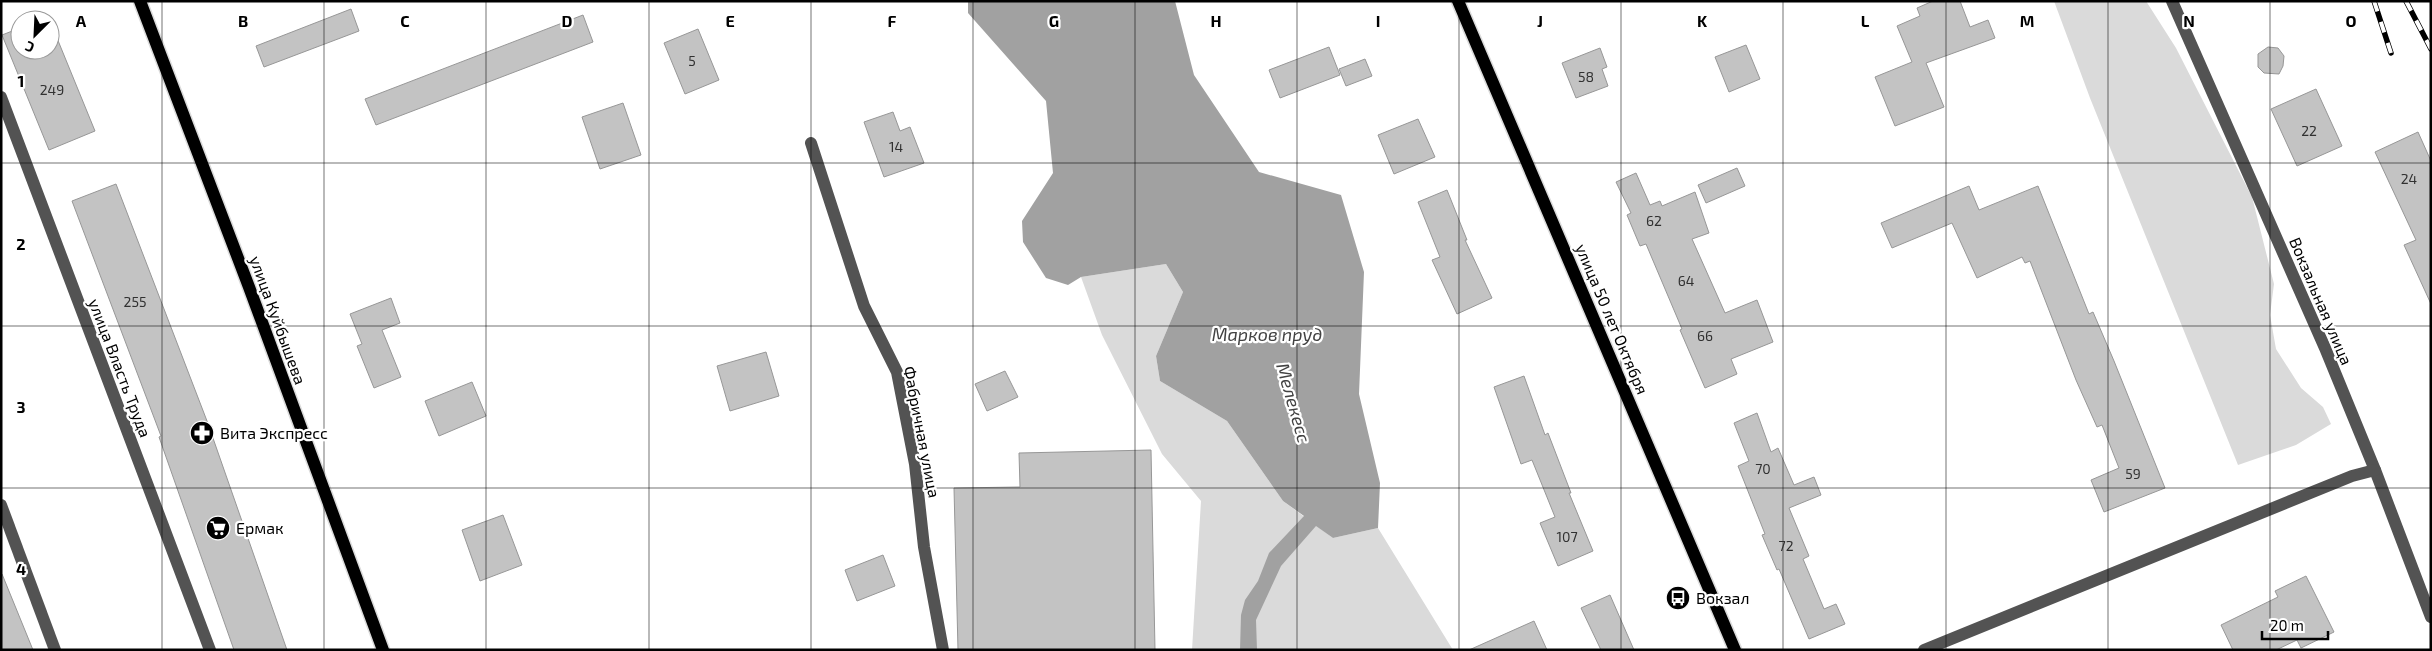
<svg xmlns="http://www.w3.org/2000/svg" width="2432" height="651" font-family="'Exo 2',sans-serif">
<style>
.green{fill:#dadada}
.water{fill:#a1a1a1}
.building{fill:#c3c3c3;stroke:#979797}
.lines{fill:none;stroke-linecap:round;stroke-linejoin:round}
.major-casing{stroke:#dbdbdb;stroke-width:15}
.minor{stroke:#535353;stroke-width:12}
.major{stroke:#000;stroke-width:12}
.rail-casing{stroke:#000;stroke-width:5.5}
.rail{stroke:#fff;stroke-width:4;stroke-dasharray:11;stroke-linecap:butt}
.grid{fill:none;stroke:#000;stroke-width:1;stroke-opacity:0.55}
.labels{text-anchor:middle;stroke-width:4.5;stroke-linejoin:round;paint-order:stroke}
.number-label{font-size:14px;fill:#313131}
.street-label{font-size:16px;fill:#000;stroke:#fff}
.poi-label{font-size:16px;fill:#000;stroke:#fff;text-anchor:start}
.water-label{font-size:18px;font-style:italic;fill:#424242;stroke:#fff}
.grid-label{font-size:16px;text-anchor:middle;font-weight:bold;fill:#000;stroke:#fff;stroke-width:4.5;stroke-linejoin:round;paint-order:stroke}
</style>
<rect width="100%" height="100%" fill="#fff"/>
<g class="green">
<path d="M2054,1h92l30,47 76,149 22,87 -4,31 6,34 25,39 22,19 8,17 -35,21 -58,20 -148,-367z"/>
<path d="M1166,264l17,28 -27,64 4,25 67,40 56,80 50,37 45,-10 75,122h-261l9,-149 -39,-47 -60,-119 -21,-58z"/>
</g>
<path class="water" d="M968,1h207l19,74 65,97 82,23 23,77 -5,122 21,89 -2,45 -45,10 -17,-12 -35,40 -25,54 1,30h-17l1,-35 4,-15 13,-19 11,-28 35,-37 -21,-15 -56,-80 -67,-40 -4,-25 27,-64 -17,-28 -85,13 -13,8 -22,-7 -23,-36 -1,-21 31,-48 -7,-72 -78,-88z"/>
<g class="building">
<path d="M1933,1h27l10,26 18,-7 7,18 -69,25 18,44 -49,19 -20,-49 37,-15 -15,-36 23,-10 -3,-8z"/>
<path d="M351,9l8,22 -95,36 -8,-21z"/>
<path d="M583,15l10,27 -217,83 -11,-26z"/>
<path d="M50,21l45,110 -46,19 -47,-115 18,-7v22h30z"/>
<path d="M698,29l21,51 -34,14 -21,-51z"/>
<path d="M1746,45l14,34 -31,13 -14,-35z"/>
<path d="M1329,47l11,28 -60,23 -11,-28z"/>
<path d="M2268,47l10,1 6,8 -1,10 -4,8 -15,-1 -6,-6v-13z"/>
<path d="M1600,48l7,19 -5,2 6,17 -32,12 -14,-35z"/>
<path d="M1365,59l7,17 -26,10 -7,-17z"/>
<path d="M2316,89l26,57 -45,20 -26,-57z"/>
<path d="M623,103l18,52 -41,14 -18,-52z"/>
<path d="M893,112l7,19 10,-4 14,36 -40,14 -20,-55z"/>
<path d="M1418,119l17,38 -41,17 -16,-39z"/>
<path d="M2418,132l13,29v143l-27,-59 12,-5 -41,-88z"/>
<path d="M1737,168l8,18 -39,17 -8,-18z"/>
<path d="M1636,173l14,32 10,-4 2,5 33,-14 14,41 -17,6 33,74 32,-13 16,42 -42,17 6,15 -32,14 -25,-58 2,-1 -36,-85 -6,2 -13,-31 4,-2 -15,-31z"/>
<path d="M116,184l91,237 80,229h-53l-75,-213 2,-1 -89,-235z"/>
<path d="M1969,186l10,24 59,-24 51,128 4,-2 21,49 51,127 -61,24 -13,-32 28,-12 -17,-43 -5,2 -21,-47 -46,-119 -5,2 -3,-6 -45,21 -25,-55 -60,25 -11,-25z"/>
<path d="M1447,190l20,50h-2l27,58 -35,16 -25,-54 8,-3 -22,-55z"/>
<path d="M391,298l9,25 -18,7 19,47 -27,11 -17,-42 5,-2 -12,-30z"/>
<path d="M766,352l13,44 -49,15 -13,-45z"/>
<path d="M1005,371l13,26 -31,14 -12,-27z"/>
<path d="M1524,376l21,59 3,-2 23,60h-2l24,58 -35,15 -18,-43 15,-6 -23,-57 -11,4 -27,-77z"/>
<path d="M472,382l14,34 -47,20 -14,-35z"/>
<path d="M1757,413l14,39 7,-4 16,37 20,-8 7,18 -32,13 20,48 -6,3 21,50 12,-5 9,20 -36,15 -30,-70 -2,1 -15,-35 3,-1 -27,-68 11,-5 -15,-38z"/>
<path d="M1151,450l4,200h-197l-4,-162 66,-1 -1,-34z"/>
<path d="M503,515l19,50 -42,16 -18,-51z"/>
<path d="M883,555l12,31 -38,15 -12,-31z"/>
<path d="M1,574h1l31,76h-32z"/>
<path d="M2306,576l28,56 -33,16 -4,-8 -21,10h-43l-12,-25 57,-28 -3,-6z"/>
<path d="M1610,595l24,55h-33l-20,-42z"/>
<path d="M1534,621l13,29h-78z"/>
</g>
<g class="lines">
<g class="major-casing">
<g id="major">
<path d="M140,1l109,286 134,363"/>
<path d="M1458,1l277,649"/>
</g>
</g>
<g class="minor">
<path d="M2172,1l153,347 50,122 56,147"/>
<path d="M1,97l209,553"/>
<path d="M811,143l53,163 33,66 18,92 9,83 19,103"/>
<path d="M1,505l54,145"/>
<path d="M1924,650l428,-174 23,-6"/>
</g>
<use href="#major" class="major"/>
<g class="rail-casing">
<g id="rail">
<path d="M2374,1l17,52"/>
<path d="M2406,1l25,48"/>
</g>
</g>
<use href="#rail" class="rail"/>
</g>
<path class="grid" d="M162,1v649M324,1v649M486,1v649M649,1v649M811,1v649M973,1v649M1135,1v649M1297,1v649M1459,1v649M1621,1v649M1783,1v649M1946,1v649M2108,1v649M2270,1v649M1,163h2430M1,326h2430M1,488h2430"/>
<defs>
<g id="pharmacy-disc" transform="scale(1.25)"><circle r="9.5" fill="#000" stroke="#fff"/><path d="M-2-6h4v4h4v4h-4v4h-4v-4h-4v-4h4Z" fill="#fff"/></g>
<g id="supermarket-disc" transform="scale(1.25)"><circle r="9.5" fill="#000" stroke="#fff"/><path d="M-6-5.5h2.5l.6 2H6L4.5 2H-2.5L-4.4-4H-6ZM-1.5 3.2a1.3 1.3 0 1 0 .1 0ZM3 3.2a1.3 1.3 0 1 0 .1 0Z" fill="#fff"/></g>
<g id="bus-disc" transform="scale(1.25)"><circle r="9.5" fill="#000" stroke="#fff"/><path d="M-5-6H5V4H4V6H2V4H-2V6H-4V4H-5ZM-3.5-4V0h7V-4ZM-3.5 1.2v1.5H-2V1.2ZM2 1.2v1.5H3.5V1.2Z" fill="#fff"/></g>
</defs>
<g fill-rule="evenodd">
<use href="#pharmacy-disc" x="202" y="433"/>
<use href="#supermarket-disc" x="218" y="528"/>
<use href="#bus-disc" x="1678" y="598"/>
</g>
<g class="labels">
<g class="number-label">
<text x="692" y="66">5</text>
<text x="1586" y="82">58</text>
<text x="52" y="95">249</text>
<text x="2309" y="136">22</text>
<text x="896" y="152">14</text>
<text x="2409" y="184">24</text>
<text x="1654" y="226">62</text>
<text x="1686" y="286">64</text>
<text x="135" y="307">255</text>
<text x="1705" y="341">66</text>
<text x="1763" y="474">70</text>
<text x="2133" y="479">59</text>
<text x="1567" y="542">107</text>
<text x="1786" y="551">72</text>
</g>
<g class="street-label">
<text transform="translate(2321 301) rotate(67)" y="6">Вокзальная улица</text>
<text transform="translate(1612 319) rotate(67)" y="6">улица 50 лет Октября</text>
<text transform="translate(278 320) rotate(70)" y="6">улица Куйбышева</text>
<text transform="translate(120 368) rotate(69)" y="6">улица Власть Труда</text>
<text transform="translate(922 432) rotate(79)" y="6">Фабричная улица</text>
</g>
<g class="poi-label">
<text x="220" y="439">Вита Экспресс</text>
<text x="236" y="534">Ермак</text>
<text x="1696" y="604">Вокзал</text>
</g>
<g class="water-label">
<text x="1267" y="341">Марков пруд</text>
<text transform="translate(1293 403) rotate(74)" y="6">Мелекесс</text>
</g>
</g>
<g class="grid-label">
<text x="81" y="27">A</text>
<text x="243" y="27">B</text>
<text x="405" y="27">C</text>
<text x="567" y="27">D</text>
<text x="730" y="27">E</text>
<text x="892" y="27">F</text>
<text x="1054" y="27">G</text>
<text x="1216" y="27">H</text>
<text x="1378" y="27">I</text>
<text x="1540" y="27">J</text>
<text x="1702" y="27">K</text>
<text x="1865" y="27">L</text>
<text x="2027" y="27">M</text>
<text x="2189" y="27">N</text>
<text x="2351" y="27">O</text>
<text x="21" y="87">1</text>
<text x="21" y="250">2</text>
<text x="21" y="413">3</text>
<text x="21" y="575">4</text>
</g>
<rect width="2432" height="651" fill="none" stroke="#000000" stroke-width="5"/>
<g transform="translate(35 35) rotate(204)"><circle r="24" fill="#ffffff" stroke="#999999"/>
<path d="M0-4L9 19L0 12L-9 19Z" fill="#000000"/>
<text y="-8" font-size="14" font-weight="bold" text-anchor="middle" fill="#000000">С</text>
</g>
<path d="M2262 631v8h66v-8" fill="none" stroke="#000000" stroke-width="2.5"/>
<text x="2270" y="631" font-size="15" fill="#000000" stroke="#ffffff" stroke-width="4" paint-order="stroke">20 m</text>
</svg>
